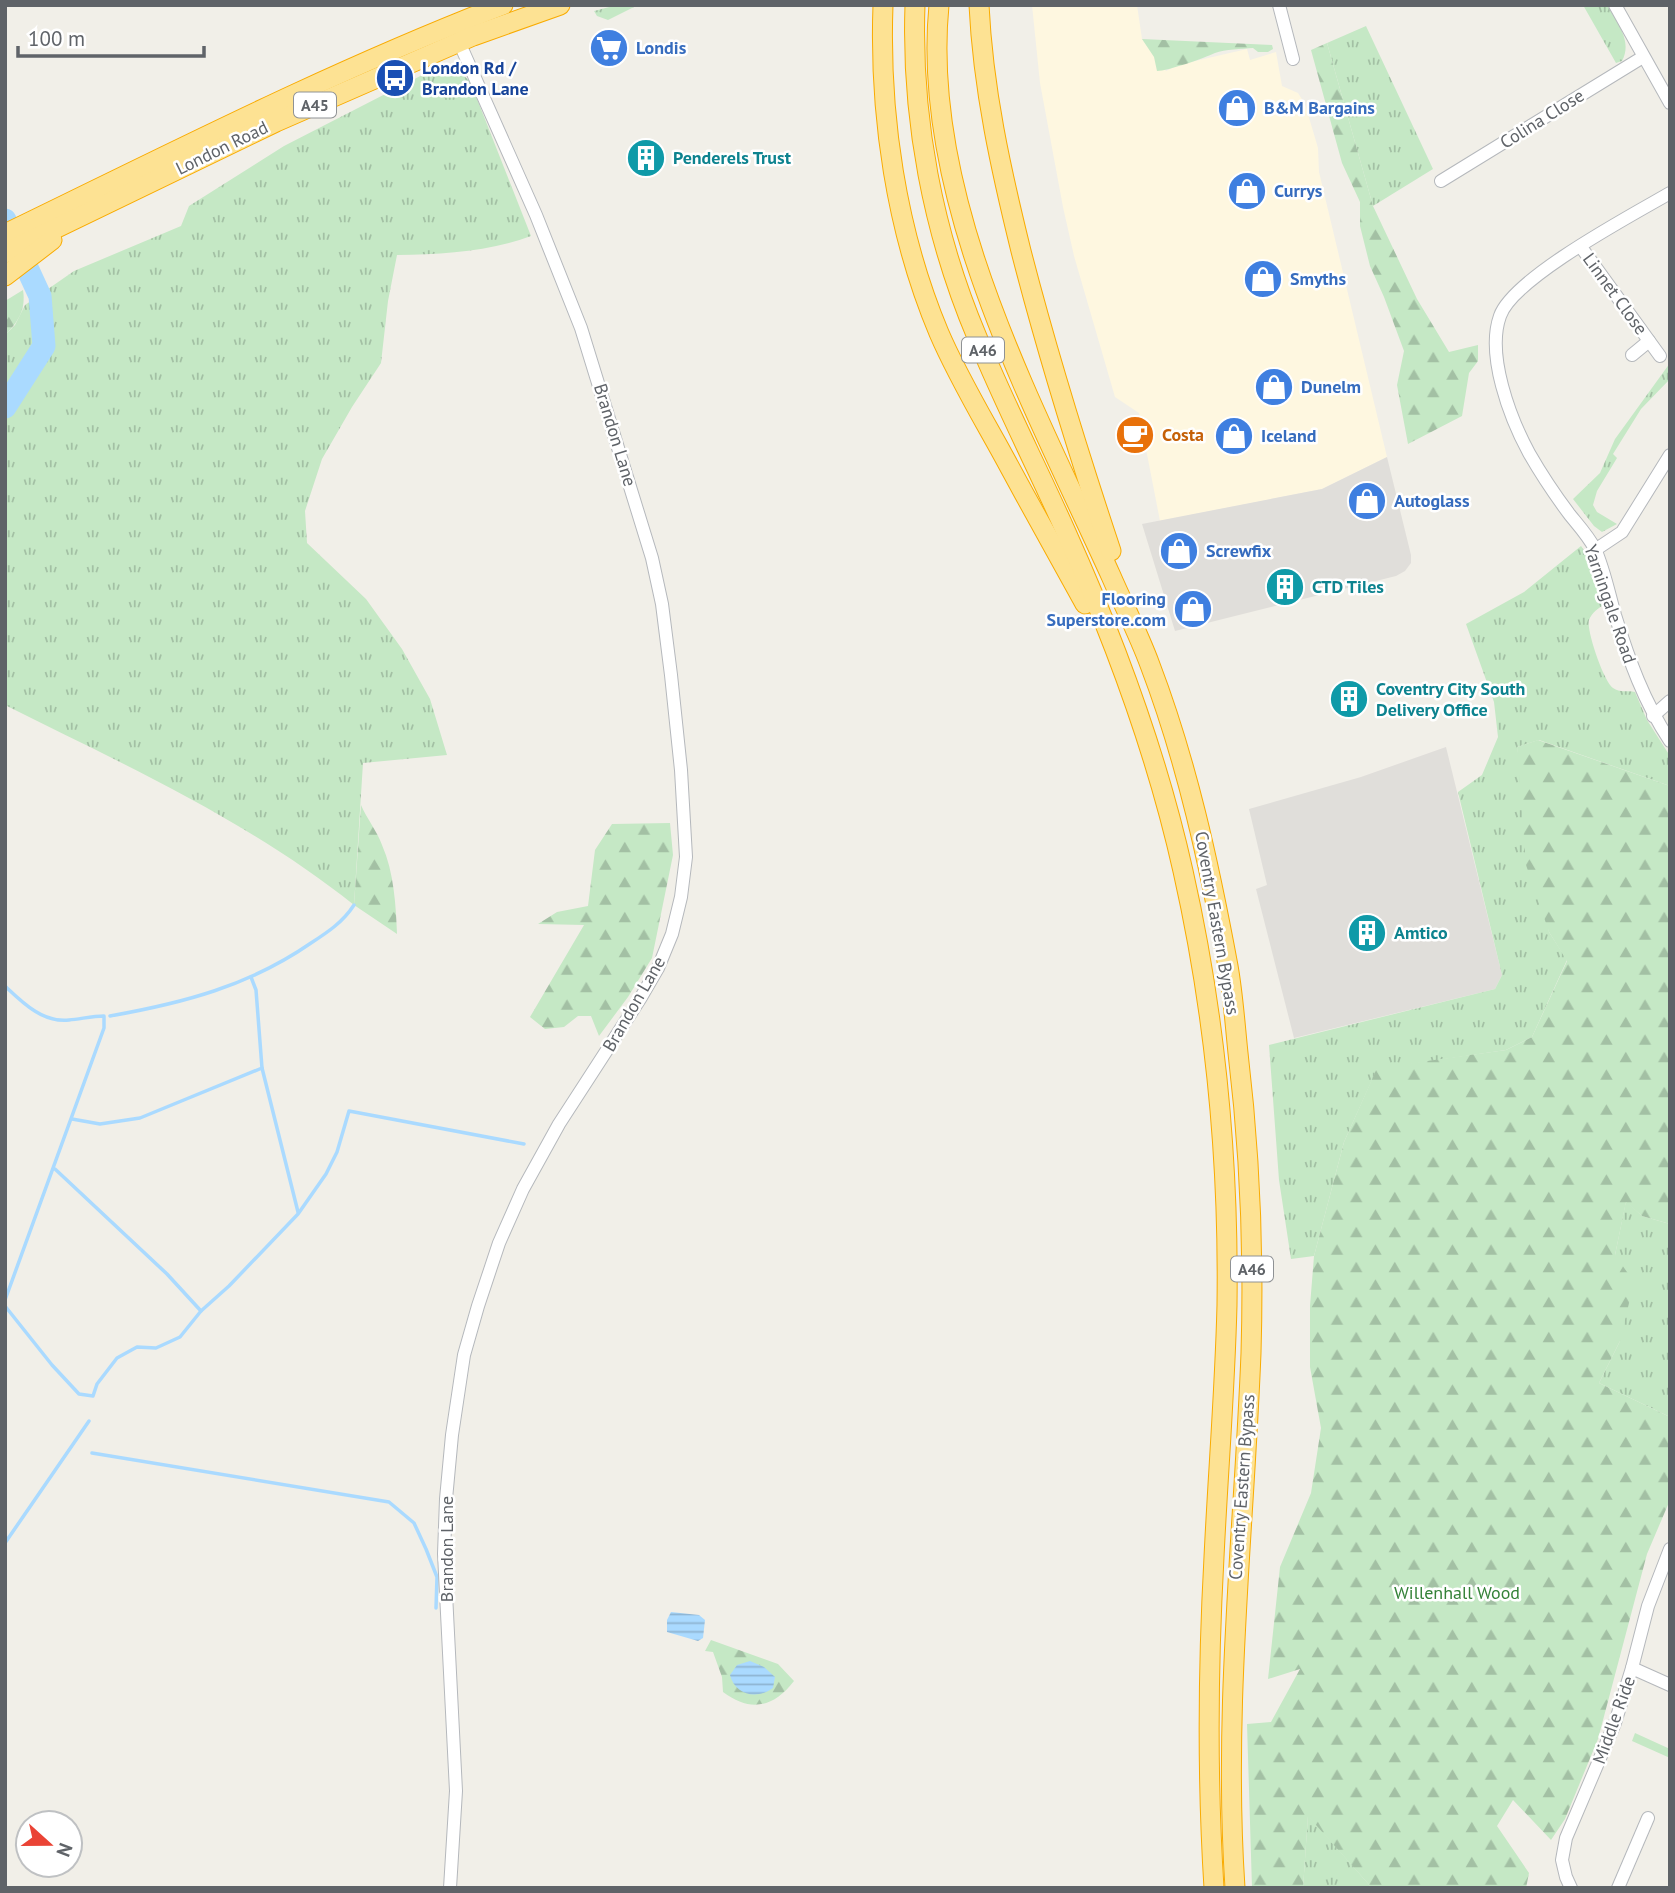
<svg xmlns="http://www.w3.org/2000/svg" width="1675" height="1893" font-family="'PT Sans',sans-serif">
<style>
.commercial{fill:#fef7e0}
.industrial{fill:#e0deda}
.grass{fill:url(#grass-tufts)}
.forest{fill:url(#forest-firs)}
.water{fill:url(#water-rules)}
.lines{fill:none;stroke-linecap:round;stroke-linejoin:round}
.stream{stroke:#aadaff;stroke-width:3.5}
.river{stroke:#aadaff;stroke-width:23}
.minor-casing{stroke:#b5b8bc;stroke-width:14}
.highway-casing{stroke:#f9ab00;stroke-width:21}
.minor{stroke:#fff;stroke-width:12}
.highway{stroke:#fde293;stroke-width:19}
.labels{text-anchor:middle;stroke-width:5;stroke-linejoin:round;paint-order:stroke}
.shield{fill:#fff;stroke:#8f9295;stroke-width:2}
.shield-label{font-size:16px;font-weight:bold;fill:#5f6368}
.shop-label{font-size:18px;font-weight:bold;fill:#366cbe;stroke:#fff;text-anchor:start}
.transit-label{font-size:18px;font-weight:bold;fill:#164399;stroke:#fff;text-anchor:start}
.street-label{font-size:18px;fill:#5f6368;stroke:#fff}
.culture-label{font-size:18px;font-weight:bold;fill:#0d838f;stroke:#fff;text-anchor:start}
.food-label{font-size:18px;font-weight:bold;fill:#c56008;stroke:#fff;text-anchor:start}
.park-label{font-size:18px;fill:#348238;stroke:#fff}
</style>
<defs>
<pattern id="grass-tufts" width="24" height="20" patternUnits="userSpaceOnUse" patternTransform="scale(1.75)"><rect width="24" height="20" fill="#c5e8c5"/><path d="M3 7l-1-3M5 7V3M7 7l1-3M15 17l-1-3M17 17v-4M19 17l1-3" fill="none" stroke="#a3c0a4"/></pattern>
<pattern id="forest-firs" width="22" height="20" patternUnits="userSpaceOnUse" patternTransform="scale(1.75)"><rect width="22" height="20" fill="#c5e8c5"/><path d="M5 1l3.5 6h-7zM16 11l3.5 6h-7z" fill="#a3c0a4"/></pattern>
<pattern id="water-rules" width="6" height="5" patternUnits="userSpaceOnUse" patternTransform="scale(1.75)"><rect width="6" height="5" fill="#aadaff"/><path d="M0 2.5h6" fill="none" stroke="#8eb4d2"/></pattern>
</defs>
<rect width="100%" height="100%" fill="#f1efe8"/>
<path class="commercial" d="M1032,5h105l5,34 24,32 12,-6 69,-16 3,11 26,-8 6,34 16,7 7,11 13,44 1,24 68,285 -65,32 -162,32 -21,-108 -24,-16 -41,-141 -11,-49 -23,-124z"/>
<g class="industrial">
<path d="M1387,457l24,98v8l-6,8 -9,5 -221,55 -33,-107 180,-35z"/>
<path d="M1446,747l56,228 -7,14 -201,49 -38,-149 11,-4 -18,-76 112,-32z"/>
</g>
<g class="grass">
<path d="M617,5h21l-30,15 -11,-4 -3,-5z"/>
<path d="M1583,5h24c10,17 26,37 15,56l-6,2z"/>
<path d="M1366,26l67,143 -60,37 -46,-163z"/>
<path d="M432,70l26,1 12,10 61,155c-44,16 -87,18 -134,19l-9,46 -7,62 -29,44 -30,52 -17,52 2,32 59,56 36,50 28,50 17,56 -84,8 -9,142c-105,-84 -229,-140 -349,-200v-370l10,-10 10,-20 49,-34 107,-45 8,-20 95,-60z"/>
<path d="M1670,363v16l-29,30 -28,45 4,4 -20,33 -4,14 4,7 20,12 -15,8 -8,-6 -21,-27 27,-26 15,-34z"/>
<path d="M1581,546l11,15 13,43c-6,4 -13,8 -16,16 -3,10 15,62 24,68 7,5 14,2 22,4l12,28 23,36v30l-131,-46 -22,7 32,185 18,28 -35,77 -26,13 -129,19 -33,73 -30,114 -23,3 -12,-79 -10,-135 226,-56 7,-14 -44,-183 24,-17 16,-38 -4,-35 -28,-78 58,-32z"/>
<path d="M1626,1201l16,15 28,8v193l-71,-34 21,-42 -5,-86z"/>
<path d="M1635,1733l35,16v9l-38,-17z"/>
<path d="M1308,1815l64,73h-69z"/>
</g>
<g class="forest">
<path d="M1142,39l130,6 1,4 -5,3h-10l-5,-4c-11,1 -28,1 -38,5 -11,5 -47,18 -58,18l-3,-14z"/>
<path d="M1327,43l46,163 44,93 32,53 29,-7v16l-9,12 -7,43 -54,28 -11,-59 7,-34 -20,-54 -14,-31 -10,-40v-24l-18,-39 -31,-113z"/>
<path d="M23,290c3,19 -4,31 -18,45v-34z"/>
<path d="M1538,740l132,46v438l-28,-8 -16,-14 -11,53 19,27 -14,59 -21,42 71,34v83l-23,54 -49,185 -33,80 -14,21 -38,-40 -16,26 32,47 -3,15h-154l-64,-72 -5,72h-51l-5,-164 24,-2 29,-53 -32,10 12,-112 31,-74 10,-65 -11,-61v-61l4,-50 30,-114 33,-74 129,-18 26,-13 35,-76 -18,-29 -23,-67 -9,-118z"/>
<path d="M361,805c6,14 16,26 21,40 12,27 14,61 15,89l-43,-29z"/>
<path d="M670,823l3,32 -21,103 -24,39 -29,39 -8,-20h-13l-14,11 -19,2 -15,-12 54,-92 -46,-1 19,-12 31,-6 7,-56 17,-26z"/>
<path d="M711,1640l67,24 16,17c-20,26 -43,32 -71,11l-1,-15 -9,-25 -8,-1z"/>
</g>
<g class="water">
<path d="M671,1612l28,3 6,5 -2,18 -5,3 -31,-9v-12z"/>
<path d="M750,1661l14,6 11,10 -2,11c-16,12 -38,7 -43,-13l7,-10z"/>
</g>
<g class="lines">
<g class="stream">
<path d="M251,977l5,13 6,78 36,144"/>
<path d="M5,986c18,17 38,37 64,34 12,-1 23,-4 35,-4v12l-99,272"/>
<path d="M110,1016c73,-13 139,-30 201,-73 17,-11 32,-21 43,-38"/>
<path d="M72,1119l28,5 40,-6 122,-50"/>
<path d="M55,1169l112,105 34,37"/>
<path d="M5,1306l47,59 27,29 14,2 4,-12 20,-26 20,-11 19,1 24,-11 21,-26 28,-25 69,-72 28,-40 11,-22 12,-41 175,33"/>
<path d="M92,1453l297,49 25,21 12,26 11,28 -1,31"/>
<path d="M5,1543l84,-122"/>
</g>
<path class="river" d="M5,220l35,76 4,50 -39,61"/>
<g class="minor-casing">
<g id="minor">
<path d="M1279,5l14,54"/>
<path d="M1615,5l55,98"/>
<path d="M1441,181l202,-124"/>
<path d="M1670,193c-38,22 -157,85 -170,123 -14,39 10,102 29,137 12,21 26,42 41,62 9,11 19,22 25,34 9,20 14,45 20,66 14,45 29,87 55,126"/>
<path d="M1581,247l79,109"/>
<path d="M1632,355l17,-14"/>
<path d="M1595,550l27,-18 48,-77"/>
<path d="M1653,716l17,-15"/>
<path d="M1632,1668l38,17"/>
<path d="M450,1888l6,-97 -12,-237 2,-55 6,-64 12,-80 14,-49 21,-63 24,-54 36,-65 81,-125 18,-31 14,-34 9,-37 5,-40 -5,-87 -10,-95 -9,-71 -10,-46 -71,-230 -45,-113 -77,-173"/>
<path d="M1571,1888l-5,-11 -4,-17 4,-22 49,-115 17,-55 16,-62 22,-57"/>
<path d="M1618,1888l30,-70"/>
</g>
</g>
<g class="highway-casing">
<g id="highway">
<path d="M883,5c-4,109 13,226 56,328 18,42 42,82 64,122 27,50 55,100 82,149"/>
<path d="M915,5c-4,113 18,228 62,332 27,66 60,130 89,195 49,109 91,222 117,339 32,142 46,289 44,434 -2,84 -9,168 -13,252 -6,110 -7,221 0,331"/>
<path d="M939,5c-19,194 94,399 172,571 13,30 28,59 39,89 37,97 59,199 78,301 5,28 7,58 10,87 12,100 16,200 13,300 -7,179 -28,356 -16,535"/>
<path d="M979,5c4,84 22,165 42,246 26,101 57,201 90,300"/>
<path d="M5,234c165,-80 327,-163 498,-229"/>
<path d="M5,253l271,-131 197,-86 87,-31"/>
<path d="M5,276l47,-36"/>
</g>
</g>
<use href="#minor" class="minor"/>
<use href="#highway" class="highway"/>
</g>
<defs>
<g id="supermarket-disc" transform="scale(2.0125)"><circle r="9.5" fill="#3f7fe0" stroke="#fff"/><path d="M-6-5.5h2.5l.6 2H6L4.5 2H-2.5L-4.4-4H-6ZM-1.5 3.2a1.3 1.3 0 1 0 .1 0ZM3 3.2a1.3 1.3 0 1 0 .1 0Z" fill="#fff"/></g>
<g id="bus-disc" transform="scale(2.0125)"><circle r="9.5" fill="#1a4fb4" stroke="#fff"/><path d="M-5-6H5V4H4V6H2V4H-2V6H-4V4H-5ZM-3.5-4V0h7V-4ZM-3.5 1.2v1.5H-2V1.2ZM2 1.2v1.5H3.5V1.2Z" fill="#fff"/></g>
<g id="shop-disc" transform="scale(2.0125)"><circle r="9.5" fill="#3f7fe0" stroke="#fff"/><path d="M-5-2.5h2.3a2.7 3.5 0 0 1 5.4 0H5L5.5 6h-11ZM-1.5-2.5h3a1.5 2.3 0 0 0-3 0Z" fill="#fff"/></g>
<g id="building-disc" transform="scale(2.0125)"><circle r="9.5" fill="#0f9aa8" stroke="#fff"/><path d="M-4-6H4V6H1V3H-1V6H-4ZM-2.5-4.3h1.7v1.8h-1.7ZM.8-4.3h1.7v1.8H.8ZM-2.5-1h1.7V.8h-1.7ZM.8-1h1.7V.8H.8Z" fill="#fff"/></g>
<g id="cafe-disc" transform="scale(2.0125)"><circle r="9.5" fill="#e8710a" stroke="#fff"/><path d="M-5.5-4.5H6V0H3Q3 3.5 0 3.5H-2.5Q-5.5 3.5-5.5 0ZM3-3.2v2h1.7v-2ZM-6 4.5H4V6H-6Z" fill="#fff"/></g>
</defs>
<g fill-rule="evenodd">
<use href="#supermarket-disc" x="609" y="48"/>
<use href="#bus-disc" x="395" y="78"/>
<use href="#shop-disc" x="1237" y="108"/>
<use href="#building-disc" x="646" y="158"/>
<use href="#shop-disc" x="1247" y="191"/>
<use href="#shop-disc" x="1263" y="279"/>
<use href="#shop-disc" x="1274" y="387"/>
<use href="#cafe-disc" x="1135" y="435"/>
<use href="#shop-disc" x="1234" y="436"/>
<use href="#shop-disc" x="1367" y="501"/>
<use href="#shop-disc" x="1179" y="551"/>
<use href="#building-disc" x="1285" y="587"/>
<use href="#shop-disc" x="1193" y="609"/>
<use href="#building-disc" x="1349" y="699"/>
<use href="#building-disc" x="1367" y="933"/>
</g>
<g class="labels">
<g class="shield">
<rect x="294" y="92.5" width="42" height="25" rx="5"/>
<rect x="962" y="337.5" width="42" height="25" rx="5"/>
<rect x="1231" y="1256.5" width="42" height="25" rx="5"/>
</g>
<g class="shield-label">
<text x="315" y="111">A45</text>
<text x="983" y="356">A46</text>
<text x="1252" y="1275">A46</text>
</g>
<g class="shop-label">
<text x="636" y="54">Londis</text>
<text x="1264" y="114">B&amp;M Bargains</text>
<text x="1274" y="197">Currys</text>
<text x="1290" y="285">Smyths</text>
<text x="1301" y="393">Dunelm</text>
<text x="1261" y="442">Iceland</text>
<text x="1394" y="507">Autoglass</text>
<text x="1206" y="557">Screwfix</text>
<text x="1166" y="605" text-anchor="end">Flooring<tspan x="1166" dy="21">Superstore.com</tspan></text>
</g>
<g class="transit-label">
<text x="422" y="74">London Rd /<tspan x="422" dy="21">Brandon Lane</tspan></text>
</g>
<g class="street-label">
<text transform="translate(1542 119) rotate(-32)" y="6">Colina Close</text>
<text transform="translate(222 148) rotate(-26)" y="6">London Road</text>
<text transform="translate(1615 294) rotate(54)" y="6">Linnet Close</text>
<text transform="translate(615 435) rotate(73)" y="6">Brandon Lane</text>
<text transform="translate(1610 604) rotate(71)" y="6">Yarningale Road</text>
<text transform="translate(1217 923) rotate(80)" y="6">Coventry Eastern Bypass</text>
<text transform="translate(634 1004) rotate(-60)" y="6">Brandon Lane</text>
<text transform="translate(1242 1487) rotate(-86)" y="6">Coventry Eastern Bypass</text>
<text transform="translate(447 1549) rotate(-90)" y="6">Brandon Lane</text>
<text transform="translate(1614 1720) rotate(-70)" y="6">Middle Ride</text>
</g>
<g class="culture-label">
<text x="673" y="164">Penderels Trust</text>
<text x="1312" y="593">CTD Tiles</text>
<text x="1376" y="695">Coventry City South<tspan x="1376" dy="21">Delivery Office</tspan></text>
<text x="1394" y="939">Amtico</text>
</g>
<g class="food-label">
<text x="1162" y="441">Costa</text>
</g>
<g class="park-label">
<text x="1457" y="1599">Willenhall Wood</text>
</g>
</g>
<rect width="1675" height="1893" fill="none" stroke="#5f6368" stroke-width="14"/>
<g transform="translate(49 1844) rotate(111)"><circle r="33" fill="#ffffff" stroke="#bfc1c3" stroke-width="2"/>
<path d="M0-5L12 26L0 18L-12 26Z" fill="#ea4335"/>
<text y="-10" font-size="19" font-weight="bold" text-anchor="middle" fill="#5f6368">N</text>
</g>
<path d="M18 46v10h186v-10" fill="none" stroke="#5f6368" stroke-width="3.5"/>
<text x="28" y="46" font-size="21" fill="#5f6368" stroke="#ffffff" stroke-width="5" paint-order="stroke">100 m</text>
</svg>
